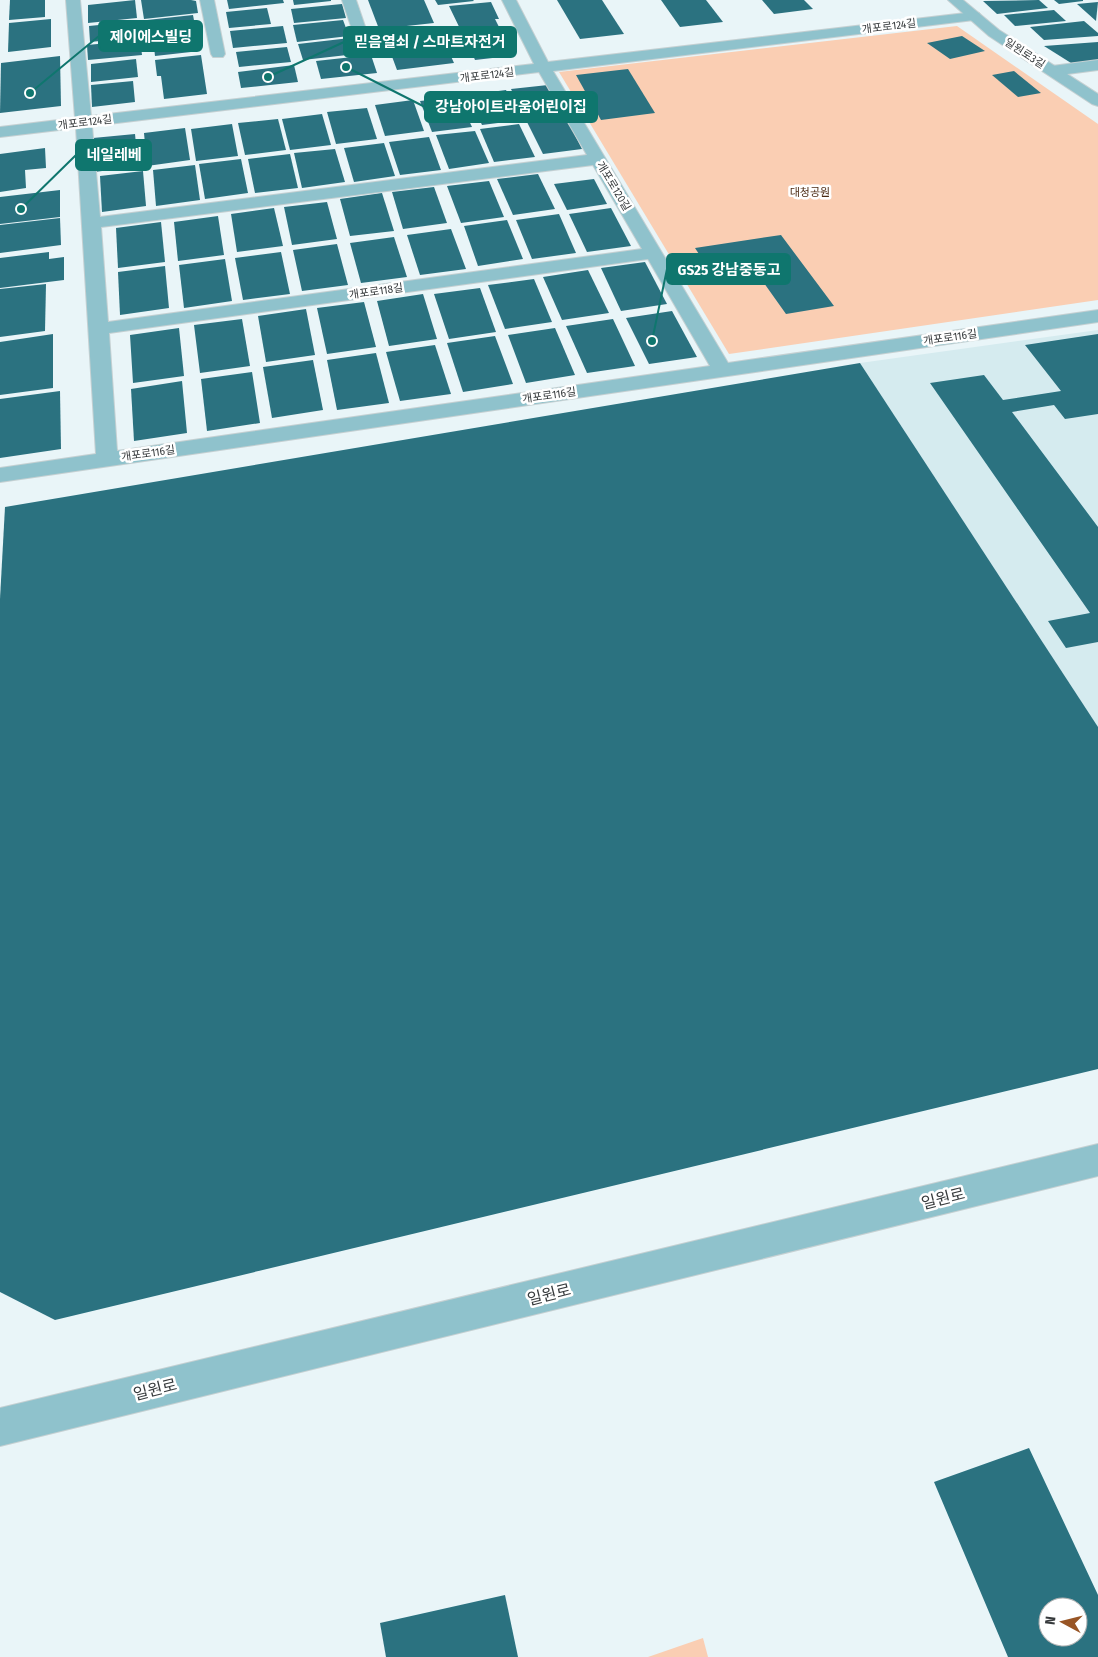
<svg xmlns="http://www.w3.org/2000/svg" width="1098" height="1657" font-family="'Fira Sans Condensed','Noto Sans KR',sans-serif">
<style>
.built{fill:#d5ebef}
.green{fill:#faceb3}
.building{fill:#2b7280;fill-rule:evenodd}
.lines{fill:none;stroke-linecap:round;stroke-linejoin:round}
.minor-casing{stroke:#c5d0d2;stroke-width:2}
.tertiary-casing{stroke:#c5d0d2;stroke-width:2}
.minor{fill:#8fc2cc;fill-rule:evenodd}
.tertiary{fill:#8fc2cc;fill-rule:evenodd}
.labels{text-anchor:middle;stroke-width:5;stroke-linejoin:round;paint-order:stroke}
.far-street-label{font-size:11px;fill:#363a3c;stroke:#fff}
.far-park-label{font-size:11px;fill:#4b2a13;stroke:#fff}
.near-street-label{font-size:16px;fill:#363a3c;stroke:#fff}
.leader{fill:none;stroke:#0f766e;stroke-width:2}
.callout-dot{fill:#0f766e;stroke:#fff;stroke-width:2}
.callout{fill:#0f766e;stroke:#0f766e;stroke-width:2}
.callout-label{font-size:15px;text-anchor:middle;font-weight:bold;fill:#fff}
</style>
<rect width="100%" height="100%" fill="#e9f5f8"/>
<path class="built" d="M1098,330v397l-238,-364z"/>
<g class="green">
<path d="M957,26l141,98v176l-369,54 -170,-282z"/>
<path d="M703,1638l5,19h-60z"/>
</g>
<g class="building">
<path d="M10,0h35v17l-36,3z"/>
<path d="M135,0l2,18 -49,5v-18z"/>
<path d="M141,0h50l5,1 2,12 -54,6z"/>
<path d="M227,0h56l1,3 -55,6z"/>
<path d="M293,0h38v1l-37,4z"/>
<path d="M368,0h56l10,23 -55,6z"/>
<path d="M435,0h38l1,1 -36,4z"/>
<path d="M557,0h45l22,34 -44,5z"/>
<path d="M661,0h45l17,22 -43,5z"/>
<path d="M762,0h42l9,9 -39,5z"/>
<path d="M1039,0l9,8 -51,6 -14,-13z"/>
<path d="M1054,0h29v1l-24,3z"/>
<path d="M491,2l8,17h-4l8,16 -38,4 -16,-33z"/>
<path d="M1098,2l-2,19 -19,-17z"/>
<path d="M342,4l4,14 -52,5 -3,-14z"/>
<path d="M267,8l4,16 -42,4 -3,-16z"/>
<path d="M1054,10l12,11 -51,5 -11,-11z"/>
<path d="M193,15l3,16 -47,5 -2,-16z"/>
<path d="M51,19v28l-43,5 1,-29z"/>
<path d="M343,20l6,16 -52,6 -4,-17z"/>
<path d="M139,21l2,16 -51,5 -1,-16z"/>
<path d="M1084,21l14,12v3l-54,4 -14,-13z"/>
<path d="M283,26l4,17 -54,5 -3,-17z"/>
<path d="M433,29l6,15 6,-1 9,20 -57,7 -13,-35z"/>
<path d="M189,34l2,18 -36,4 -2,-18z"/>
<path d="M962,36l23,15 -35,8 -23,-16z"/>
<path d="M350,38l6,16 -53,6 -5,-16z"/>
<path d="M501,39l9,17 -35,4 -7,-17z"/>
<path d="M140,40l2,15 -54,5 -1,-15z"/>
<path d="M1098,42v19l-27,2 -27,-17z"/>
<path d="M287,47l4,15 -52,5 -3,-15z"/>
<path d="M201,55l6,39 -43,5 -3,-23h-4l-2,-16z"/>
<path d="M371,55l6,18 -56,6 -5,-18z"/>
<path d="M60,56l1,50 -61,7 1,-50z"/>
<path d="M136,59l2,18 -47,5v-18z"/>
<path d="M294,65l4,17 -57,6 -3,-16z"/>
<path d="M628,69l27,44 -54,7 -25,-45z"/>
<path d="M1014,71l27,22 -23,4 -26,-22z"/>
<path d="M133,81l2,21 -43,5 -1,-22z"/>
<path d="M548,85l16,29 -39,5 -14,-30z"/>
<path d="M506,90l15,30 -39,5 -14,-30z"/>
<path d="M458,97l14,30 -40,5 -12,-31z"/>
<path d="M413,100l11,31 -39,5 -10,-31z"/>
<path d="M367,108l10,31 -41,5 -9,-32z"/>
<path d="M322,114l9,31 -41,5 -8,-31z"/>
<path d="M566,117l16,32 -39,5 -16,-32z"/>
<path d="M278,119l8,31 -41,5 -7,-32z"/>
<path d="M232,124l6,32 -42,5 -5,-32z"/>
<path d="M519,124l16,33 -41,5 -14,-33z"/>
<path d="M185,128l5,32 -43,6 -3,-33z"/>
<path d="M475,131l14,32 -40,6 -13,-34z"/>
<path d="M135,134l3,32 -43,6 -2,-34z"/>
<path d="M429,137l12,33 -41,5 -11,-33z"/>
<path d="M384,143l11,33 -41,6 -10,-34z"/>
<path d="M45,148l1,20 -21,2 1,18 -26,4v-38z"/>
<path d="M335,149l10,33 -43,6 -8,-35z"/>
<path d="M290,154l8,34 -43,5 -7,-34z"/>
<path d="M241,159l7,34 -43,6 -6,-35z"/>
<path d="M195,165l5,35 -44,6 -3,-36z"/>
<path d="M143,171l3,35 -44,6 -2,-36z"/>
<path d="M538,174l17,35 -42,6 -16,-36z"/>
<path d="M594,179l13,25 -40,6 -13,-26z"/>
<path d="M489,181l15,36 -43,6 -14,-37z"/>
<path d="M434,187l13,36 -44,6 -11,-37z"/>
<path d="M60,190v27l-60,7v-27z"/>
<path d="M382,193l12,38 -44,5 -10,-37z"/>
<path d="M327,202l10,37 -45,6 -8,-38z"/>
<path d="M274,208l9,38 -46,6 -6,-38z"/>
<path d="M611,208l20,38 -44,6 -18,-38z"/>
<path d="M559,214l17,39 -44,6 -16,-39z"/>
<path d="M218,216l6,39 -46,6 -4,-39z"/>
<path d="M60,218l1,27 -61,8v-28z"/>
<path d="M507,220l16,39 -45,7 -14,-40z"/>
<path d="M161,222l4,40 -47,6 -2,-40z"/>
<path d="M451,229l15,40 -46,6 -13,-40z"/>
<path d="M781,235l53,71 -48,8 -27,-38 -41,7 -23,-35z"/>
<path d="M394,237l13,40 -46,6 -11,-40z"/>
<path d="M337,244l11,41 -46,6 -9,-41z"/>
<path d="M49,252v7l15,-2v23l-64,8v-30z"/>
<path d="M281,252l9,42 -47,6 -8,-42z"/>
<path d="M225,259l7,42 -48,7 -5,-43z"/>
<path d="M645,262l22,42 -46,7 -20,-43z"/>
<path d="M165,266l4,42 -49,7 -2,-43z"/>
<path d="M588,270l21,43 -47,7 -19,-43z"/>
<path d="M534,279l18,43 -47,7 -17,-44z"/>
<path d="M46,284l-1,47 -45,6v-48z"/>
<path d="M480,288l16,44 -47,7 -15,-45z"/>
<path d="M423,294l14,45 -48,7 -12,-45z"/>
<path d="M364,302l12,45 -49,7 -10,-46z"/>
<path d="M306,309l9,46 -49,7 -8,-46z"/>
<path d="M672,311l25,46 -48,7 -23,-46z"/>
<path d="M242,319l8,47 -50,7 -6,-48z"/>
<path d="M613,319l22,47 -48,7 -21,-47z"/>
<path d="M179,328l5,48 -51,7 -3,-48z"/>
<path d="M555,328l20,47 -49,8 -18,-48z"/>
<path d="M53,334v54l-53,7v-53z"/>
<path d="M1098,334v80l-33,5 -11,-14 -42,7 86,115v115l-32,6 -18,-27 42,-8 -160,-230 54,-8 19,25 58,-9 -36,-46z"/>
<path d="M495,336l18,48 -50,8 -16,-49z"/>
<path d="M435,345l16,49 -51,7 -14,-49z"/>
<path d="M376,353l13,50 -52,7 -10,-50z"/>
<path d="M313,360l10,50 -51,8 -9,-51z"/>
<path d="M860,363l238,364v342l-1043,251 -55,-28v-693l5,-92z"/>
<path d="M252,372l8,51 -53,8 -6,-52z"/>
<path d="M182,381l5,52 -53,8 -3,-52z"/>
<path d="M60,391l1,58 -61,9v-59z"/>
<path d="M1029,1448l69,147v62h-90l-74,-175zM1048,1607h30v30h-30z"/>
<path d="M505,1595l13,62h-132l-6,-34z"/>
</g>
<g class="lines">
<g class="minor-casing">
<g id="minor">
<path d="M66,0h14l11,116 443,-52 -32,-64h14l32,62 426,-50 5,1 2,3 -2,3 -5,1 -421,51 175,292 370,-53v12l-1098,160v-14l96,-14 -20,-326 -76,9v-10l75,-9zM539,72l48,83 -487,62 -8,-91zM593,165l49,84 -534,73 -7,-95zM648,259l62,107 -593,85 -8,-118z"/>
<path d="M200,0h14l11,54 -2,3h-10l-2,-3z"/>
<path d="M342,0h14l13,38 -2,3 -5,1 -7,-4z"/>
<path d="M1098,60v10l-46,6 -8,-5 8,-5z"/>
</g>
</g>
<g class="tertiary-casing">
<g id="tertiary">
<path d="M948,0h15l36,30 99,64v12l-6,-2 -103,-68z"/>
<path d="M1098,1144v32l-1098,270v-38z"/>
</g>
</g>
<use href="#minor" class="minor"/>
<use href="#tertiary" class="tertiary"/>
</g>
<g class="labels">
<g class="far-street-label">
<text transform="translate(889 26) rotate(-7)" y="4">개포로124길</text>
<text transform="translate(1025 53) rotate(33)" y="4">일원로3길</text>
<text transform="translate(487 75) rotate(-7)" y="4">개포로124길</text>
<text transform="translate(85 122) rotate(-7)" y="4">개포로124길</text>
<text transform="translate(614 186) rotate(59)" y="4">개포로120길</text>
<text transform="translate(376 291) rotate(-8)" y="4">개포로118길</text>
<text transform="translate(950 337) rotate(-8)" y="4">개포로116길</text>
<text transform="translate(549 395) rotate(-8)" y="4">개포로116길</text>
<text transform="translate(148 453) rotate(-8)" y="4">개포로116길</text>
</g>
<g class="far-park-label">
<text x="810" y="196">대청공원</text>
</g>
<g class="near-street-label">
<text transform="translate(943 1198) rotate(-14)" y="6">일원로</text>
<text transform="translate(549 1294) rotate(-14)" y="6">일원로</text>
<text transform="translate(155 1389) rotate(-14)" y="6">일원로</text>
</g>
</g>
<path class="leader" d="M30 93L99 36M268 77L344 42M346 67L425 107M21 209L76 155M652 341L667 269"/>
<g class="callout-dot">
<circle cx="30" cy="93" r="5"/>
<circle cx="268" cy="77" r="5"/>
<circle cx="346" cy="67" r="5"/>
<circle cx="21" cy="209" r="5"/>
<circle cx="652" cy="341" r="5"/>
</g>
<g class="callout">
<rect x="99" y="21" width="103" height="30" rx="5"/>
<rect x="344" y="27" width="172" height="30" rx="5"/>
<rect x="425" y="92" width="172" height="30" rx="5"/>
<rect x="76" y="140" width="75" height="30" rx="5"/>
<rect x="667" y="254" width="123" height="30" rx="5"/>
</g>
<g class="callout-label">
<text x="151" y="42">제이에스빌딩</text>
<text x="430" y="47">믿음열쇠 / 스마트자전거</text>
<text x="511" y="112">강남아이트라움어린이집</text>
<text x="114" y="160">네일레베</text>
<text x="729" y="275">GS25 강남중동고</text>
</g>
<g transform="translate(1063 1622) rotate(277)"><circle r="24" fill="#ffffff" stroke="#afb0b1"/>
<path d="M0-4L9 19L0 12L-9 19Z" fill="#985525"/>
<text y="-8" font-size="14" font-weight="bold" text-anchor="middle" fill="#363a3c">N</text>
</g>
</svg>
